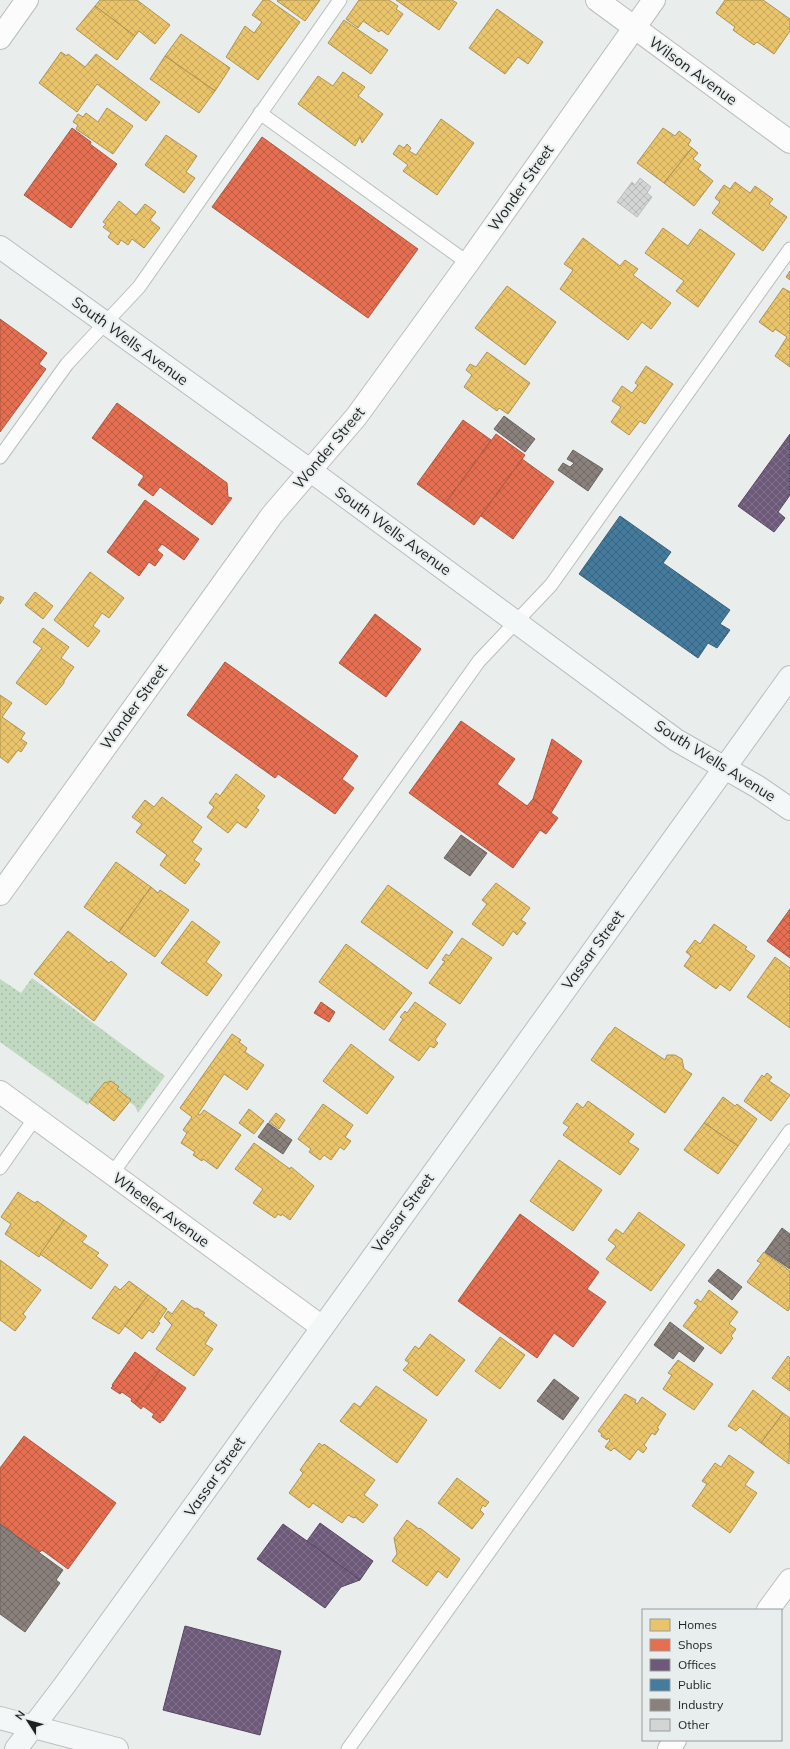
<svg xmlns="http://www.w3.org/2000/svg" width="790" height="1749" font-family="Mulish,sans-serif">
<style>
.grass{fill:url(#grass-dots)}
.homes{fill:url(#homes-cross-hatch);stroke:#ac9354}
.shops{fill:url(#shops-cross-hatch);stroke:#ab5842}
.offices{fill:url(#offices-cross-hatch);stroke:#56485f}
.public{fill:url(#public-cross-hatch);stroke:#3a6078}
.industry{fill:url(#industry-cross-hatch);stroke:#6a6460}
.building{fill:url(#building-cross-hatch);stroke:#bbbebd}
.lines{fill:none;stroke-linecap:round;stroke-linejoin:round}
.lane-casing{stroke:#bbbdbd;stroke-width:15}
.street-casing{stroke:#bbbdbd;stroke-width:24}
.secondary-casing{stroke:#bbbdbd;stroke-width:24}
.lane{stroke:#fcfcfc;stroke-width:13}
.street{stroke:#fcfcfc;stroke-width:22}
.secondary{stroke:#f4f7f8;stroke-width:22}
.labels{text-anchor:middle;stroke-width:4;stroke-linejoin:round;paint-order:stroke}
.street-label{font-size:15px;fill:#1f2120;stroke:#e8eeed}
</style>
<defs>
<pattern id="grass-dots" width="8" height="8" patternUnits="userSpaceOnUse"><rect width="8" height="8" fill="#c0d9c0"/><path d="M2 2h.1M6 6h.1" fill="none" stroke="#a5baa5" stroke-width="1.8" stroke-linecap="round"/></pattern>
<pattern id="homes-cross-hatch" width="8" height="8" patternUnits="userSpaceOnUse"><rect width="8" height="8" fill="#e9c46a"/><path d="M0 0l8 8M0 8l8-8" fill="none" stroke="#c7a85c"/></pattern>
<pattern id="shops-cross-hatch" width="8" height="8" patternUnits="userSpaceOnUse"><rect width="8" height="8" fill="#e76f51"/><path d="M0 0l8 8M0 8l8-8" fill="none" stroke="#bb5b43"/></pattern>
<pattern id="offices-cross-hatch" width="8" height="8" patternUnits="userSpaceOnUse"><rect width="8" height="8" fill="#6d597a"/><path d="M0 0l8 8M0 8l8-8" fill="none" stroke="#81728a"/></pattern>
<pattern id="public-cross-hatch" width="8" height="8" patternUnits="userSpaceOnUse"><rect width="8" height="8" fill="#457b9d"/><path d="M0 0l8 8M0 8l8-8" fill="none" stroke="#396480"/></pattern>
<pattern id="industry-cross-hatch" width="8" height="8" patternUnits="userSpaceOnUse"><rect width="8" height="8" fill="#8a817c"/><path d="M0 0l8 8M0 8l8-8" fill="none" stroke="#706965"/></pattern>
<pattern id="building-cross-hatch" width="8" height="8" patternUnits="userSpaceOnUse"><rect width="8" height="8" fill="#d2d5d4"/><path d="M0 0l8 8M0 8l8-8" fill="none" stroke="#b4b7b6"/></pattern>
</defs>
<rect width="100%" height="100%" fill="#e9edec"/>
<path class="grass" d="M32,978l133,98 -27,37 -3,-7 -20,-14 3,-3 -11,-8 -3,3 -1,-1 -15,22 -88,-63v-63l21,14z"/>
<g class="homes">
<path d="M100,0h37l33,25 -15,19 -16,-13 -4,5 -40,-30z"/>
<path d="M263,0h6l31,22 -42,58 -32,-23 19,-31 9,7 8,-11 -10,-7z"/>
<path d="M278,0h42l-15,21 -28,-20z"/>
<path d="M359,0h30l9,6 -2,3 7,5 -15,21 -7,-5 -2,2 -16,-11 -5,7 -12,-9z"/>
<path d="M396,0h56l5,3 -18,27z"/>
<path d="M725,0h38l27,19v12l-16,23 -17,-12 -3,3 -21,-15 2,-3 -19,-14z"/>
<path d="M95,6l40,30 -18,24 -41,-31z"/>
<path d="M497,9l46,33 -15,22 -10,-7 -13,17 -36,-26z"/>
<path d="M344,20l44,30 -17,24 -43,-31z"/>
<path d="M181,34l49,34 -15,23 -50,-35z"/>
<path d="M61,52l6,4 1,-2 17,13 11,-13 64,48 -14,19 -49,-37 -20,28 -38,-29z"/>
<path d="M165,56l50,35 -16,22 -49,-34z"/>
<path d="M343,72l22,15 -7,9 25,18 -21,29 -2,-6 -5,9 -57,-42 20,-28 15,10z"/>
<path d="M107,108l26,18 -20,28 -37,-25 2,-4 -5,-3 5,-8 5,3 3,-4 12,9z"/>
<path d="M441,119l33,24 -37,52 -34,-24 5,-6 -15,-11 6,-9 5,3 3,-4 4,4 -2,3 7,4z"/>
<path d="M663,128l12,8 4,-5 12,9 -3,5 4,3 -28,35 -27,-20z"/>
<path d="M166,135l31,21 -11,16 9,6 -11,15 -39,-28z"/>
<path d="M692,148l6,5 -5,6 8,6 -3,4 15,12 -19,25 -30,-23z"/>
<path d="M735,182l15,11 5,-7 18,13 -4,5 18,13 -24,34 -51,-38 8,-11 -5,-4 9,-13 6,4z"/>
<path d="M119,201l17,14 9,-11 11,8 -6,8 10,8 -16,20 -12,-9 -4,6 -7,-5 -3,5 -10,-8 3,-4 -8,-6 3,-3 -3,-2z"/>
<path d="M663,228l25,18 12,-17 35,25 -37,53 -22,-16 8,-10 -39,-28z"/>
<path d="M583,238l37,28 5,-6 13,9 -5,6 38,28 -20,26 -9,-7 -14,18 -68,-51 13,-19 -9,-6z"/>
<path d="M790,271v9l-4,-3z"/>
<path d="M507,286l49,36 -31,43 -50,-37z"/>
<path d="M783,288l7,4v75l-15,-11 12,-19 -12,-8 -2,3 -14,-10z"/>
<path d="M487,352l43,31 -22,31 -9,-6 -2,3 -33,-24 8,-12 -6,-5 4,-6 6,3z"/>
<path d="M646,366l27,18 -28,40 -5,-3 -11,14 -18,-13 10,-15 -9,-6 10,-15 10,7 6,-8 -3,-2z"/>
<path d="M90,572l34,26 -15,20 -7,-5 -9,13 7,5 -12,16 -34,-27z"/>
<path d="M35,592l18,14 -10,13 -18,-14z"/>
<path d="M0,596l4,2 -4,6z"/>
<path d="M43,628l26,19 -8,11 13,9 -10,14v2l-18,22 -30,-22 26,-35 -9,-6z"/>
<path d="M0,695l12,8 -10,14 23,16 -4,6 6,4 -6,9 -3,-2 -10,13 -8,-6z"/>
<path d="M236,774l29,22 -9,12 3,2 -13,18 -9,-6 -9,11 -21,-16 7,-10 -5,-4 7,-10 4,3z"/>
<path d="M162,797l40,30 -10,15 10,7 -8,11 6,4 -15,20 -25,-19 7,-10 -31,-23 6,-8 -10,-7 13,-17 9,7z"/>
<path d="M116,862l35,25 -32,45 -35,-25z"/>
<path d="M496,883l34,25 -9,12 5,3 -9,12 -4,-4 -10,15 -31,-22 15,-20 -5,-4z"/>
<path d="M388,885l65,47 -26,37 -66,-47z"/>
<path d="M151,887l7,6 2,-3 29,20 -34,47 -36,-25z"/>
<path d="M192,921l28,21 -14,20 16,13 -15,21 -46,-33z"/>
<path d="M714,924l33,23 -2,2 10,7 -25,35 -10,-7 -4,5 -32,-23 7,-10 -5,-4 9,-12 5,4z"/>
<path d="M68,931l41,32 2,-2 16,13 -33,47 -60,-47z"/>
<path d="M462,938l30,20 -32,46 -31,-21 16,-22 -3,-1 4,-6 3,2z"/>
<path d="M346,944l66,49 -28,37 -65,-48z"/>
<path d="M775,957l15,11v60l-43,-31z"/>
<path d="M415,1002l31,22 -11,16 3,3 -4,5 -4,-2 -11,15 -30,-21 14,-21 -3,-2 5,-6 2,2z"/>
<path d="M615,1027l50,33 2,-5h8l7,4 2,10 8,5 -27,39 -74,-53 18,-26h1z"/>
<path d="M232,1034l9,6 -2,2 8,6 -2,4 19,13 -17,25 -23,-16 -26,40 2,1 4,-5 37,25 -24,34 -14,-10 -1,2 -9,-6 2,-3 -14,-9 6,-10 -4,-3 9,-13 -12,-9z"/>
<path d="M351,1044l43,33 -27,37 -44,-33z"/>
<path d="M767,1073l5,4 -3,4 21,14 -19,26 -27,-20 18,-26 2,2z"/>
<path d="M111,1081l8,6 -2,2 14,11 -17,21 -25,-19 15,-19z"/>
<path d="M723,1097l12,9 2,-2 20,15 -19,27 -34,-23z"/>
<path d="M588,1101l46,33 -6,8 11,7 -19,26 -57,-40 6,-8 -6,-4 14,-20 6,5z"/>
<path d="M323,1104l30,21 -8,12 6,4 -7,9 -4,-3 -9,13 -7,-5 -4,5 -11,-8 2,-3 -13,-10z"/>
<path d="M249,1109l15,12 -10,13 -15,-11z"/>
<path d="M276,1113l9,7 -6,9 -10,-7z"/>
<path d="M704,1123l34,23 -20,28 -34,-24z"/>
<path d="M254,1143l36,26 1,-2 23,19 -24,34 -8,-6 -1,2 -3,-2 -3,4 -22,-15 10,-14 -28,-20z"/>
<path d="M559,1160l43,30 -29,41 -43,-30z"/>
<path d="M18,1192l17,11 2,-2 27,19 -25,37 -34,-23 6,-10 -10,-7z"/>
<path d="M639,1212l46,33 -34,46 -45,-32 10,-13 -8,-6 8,-11 7,5z"/>
<path d="M64,1220l23,16 -5,6 17,11 -3,3 12,9 -17,24 -51,-35z"/>
<path d="M764,1252l26,19v37l-2,3 -41,-29 14,-19 -4,-2z"/>
<path d="M0,1260l41,30 -18,24 3,3 -11,14 -15,-11z"/>
<path d="M129,1281l19,14 -29,39 -27,-16 23,-32 5,4z"/>
<path d="M709,1290l29,22 -9,12 7,5 -5,7 2,2 -12,16 -38,-28 15,-20 -4,-3 3,-4 4,3z"/>
<path d="M148,1295l19,14 -9,13 2,1 -7,10 -4,-3 -7,9 -17,-13z"/>
<path d="M182,1300l13,9 2,-1 8,5 -2,2 14,10 -12,19 8,5 -19,27 -38,-27 16,-24 -8,-8 4,-6 4,3z"/>
<path d="M430,1334l35,26 -28,36 -34,-26 6,-7 -4,-3 10,-14 4,3z"/>
<path d="M500,1337l25,18 -25,34 -25,-18z"/>
<path d="M788,1356l2,2v33l-18,-13z"/>
<path d="M678,1360l35,24 -19,26 -31,-21 9,-14 -4,-2z"/>
<path d="M376,1386l51,34 -30,43 -57,-42 14,-18 6,4z"/>
<path d="M753,1390l30,23 -22,30 -21,-16 -4,4 -8,-5z"/>
<path d="M625,1394l11,6 -1,2 2,2 5,-7 24,17 -9,14 2,1 -4,6 -3,-2 -8,12 3,3 -4,5 -5,-4 -8,11 -16,-12 -3,3 -6,-4 5,-7 -2,-2 -1,2 -6,-4 1,-2 -4,-3z"/>
<path d="M783,1413l7,5 -1,46 -28,-21z"/>
<path d="M319,1443l4,3 1,-2 51,36 -11,15 14,10 -15,18 -8,-6 -1,1 -6,-3 -6,8 -29,-20 -4,5 -20,-15 14,-20 -3,-3z"/>
<path d="M729,1455l25,17 -9,13 12,8 -27,40 -38,-27 15,-22 -5,-3 13,-18 6,4z"/>
<path d="M457,1478l32,24 -4,5 -2,-2 -3,5 4,4 -12,15 -34,-26z"/>
<path d="M407,1520l12,9 1,-1 40,31 -13,19 -9,-7 -11,15 -35,-25 5,-7 -3,-16z"/>
</g>
<g class="shops">
<path d="M72,128l19,14 -1,2 27,20 -46,64 -47,-33z"/>
<path d="M262,137l156,112 -50,69 -156,-111z"/>
<path d="M0,319l47,34 -8,11 7,5 -46,63z"/>
<path d="M117,403l110,80 1,14 4,1 -20,27 -52,-38 -7,9 -15,-11 6,-9 -52,-38z"/>
<path d="M463,420l28,20 -46,64 -28,-20z"/>
<path d="M496,434l29,21 -51,70 -29,-21z"/>
<path d="M522,459l32,23 -41,57 -32,-23z"/>
<path d="M145,500l54,39 -15,21 -22,-16 -5,6 6,5 -8,11 -6,-4 -10,14 -32,-24z"/>
<path d="M375,614l46,35 -35,48 -47,-34z"/>
<path d="M225,662l133,94 -16,23 12,9 -19,26 -57,-40 -3,4 -88,-63z"/>
<path d="M461,721l54,38 -18,25 30,22 6,-7 25,19 -12,16 -6,-4 -27,38 -104,-75z"/>
<path d="M552,739l30,22 -31,52 -18,-14z"/>
<path d="M790,909v49l-23,-17z"/>
<path d="M321,1002l14,10 -6,10 -15,-9z"/>
<path d="M520,1214l79,58 -12,17 19,13 -33,45 -19,-14 -17,25 -79,-57z"/>
<path d="M135,1352l25,18 -25,34 -4,-3 1,-2 -10,-7 -2,2 -9,-6 2,-2 -1,-1z"/>
<path d="M160,1370l26,18 -23,33 -1,-1 -2,3 -8,-6 2,-3 -11,-8 -2,3 -6,-5z"/>
<path d="M24,1436l92,67 -48,66 -26,-19 -3,3 -39,-29v-56z"/>
</g>
<g class="offices">
<path d="M790,434v61l-12,17 7,6 -11,14 -36,-26z"/>
<path d="M320,1523l53,38 -13,19 -53,-39z"/>
<path d="M283,1524l24,17 53,39 -19,7 -16,21 -68,-49z"/>
<path d="M185,1626l96,25 -21,84 -97,-25z"/>
</g>
<path class="public" d="M620,516l51,36 -8,11 67,47 -10,14 10,6 -13,18 -9,-5 -10,15 -119,-84z"/>
<g class="industry">
<path d="M504,416l31,23 -10,13 -31,-23z"/>
<path d="M573,450l30,19 -15,22 -30,-21 5,-7 7,4 4,-4 -7,-4z"/>
<path d="M461,835l26,18 -17,23 -26,-18z"/>
<path d="M268,1123l24,17 -9,14 -25,-17z"/>
<path d="M782,1228l8,6v35l-25,-17z"/>
<path d="M718,1269l24,18 -10,13 -24,-19z"/>
<path d="M670,1322l34,26 -10,14 -15,-11 -6,8 -19,-14z"/>
<path d="M554,1379l25,19 -16,22 -26,-19z"/>
<path d="M0,1524l63,46 -7,10 4,3 -35,49 -25,-18z"/>
</g>
<path class="building" d="M640,178l11,9 -4,6 5,4 -15,20 -20,-15 15,-20 3,3z"/>
<g class="lines">
<g class="lane-casing">
<g id="lane">
<path d="M260,113l208,150"/>
<path d="M0,457l67,-93 72,-77 201,-287"/>
<path d="M0,1168l35,-50"/>
<path d="M112,1174l367,-513 72,-76 239,-336"/>
<path d="M348,1749l442,-618"/>
</g>
</g>
<g class="street-casing">
<g id="street">
<path d="M597,0l193,142"/>
<path d="M0,38l27,-38"/>
<path d="M0,894l272,-379 84,-98 112,-154 186,-263"/>
<path d="M0,1092l322,235"/>
<path d="M768,1610l22,-30"/>
<path d="M669,1749l6,-9"/>
</g>
</g>
<g class="secondary-casing">
<g id="secondary">
<path d="M0,247l311,224 365,269 82,47 32,22"/>
<path d="M0,1718l117,31"/>
<path d="M16,1749l48,-63 120,-166 606,-843"/>
</g>
</g>
<use href="#lane" class="lane"/>
<use href="#street" class="street"/>
<use href="#secondary" class="secondary"/>
</g>
<g class="labels">
<g class="street-label">
<text transform="translate(693 71) rotate(36)" y="5">Wilson Avenue</text>
<text transform="translate(521 188) rotate(-55)" y="5">Wonder Street</text>
<text transform="translate(130 341) rotate(36)" y="5">South Wells Avenue</text>
<text transform="translate(329 448) rotate(-50)" y="5">Wonder Street</text>
<text transform="translate(393 531) rotate(36)" y="5">South Wells Avenue</text>
<text transform="translate(134 707) rotate(-54)" y="5">Wonder Street</text>
<text transform="translate(715 761) rotate(32)" y="5">South Wells Avenue</text>
<text transform="translate(593 950) rotate(-54)" y="5">Vassar Street</text>
<text transform="translate(161 1210) rotate(36)" y="5">Wheeler Avenue</text>
<text transform="translate(403 1213) rotate(-54)" y="5">Vassar Street</text>
<text transform="translate(215 1477) rotate(-55)" y="5">Vassar Street</text>
</g>
</g>
<rect x="642" y="1609" width="140" height="132" fill="#e8eeed" stroke="#989c9b"/>
<rect x="650" y="1619" width="20" height="12" fill="#e9c46a" stroke="#989c9b"/>
<text x="678" y="1629" font-size="12" fill="#1f2120">Homes</text>
<rect x="650" y="1639" width="20" height="12" fill="#e76f51" stroke="#989c9b"/>
<text x="678" y="1649" font-size="12" fill="#1f2120">Shops</text>
<rect x="650" y="1659" width="20" height="12" fill="#6d597a" stroke="#989c9b"/>
<text x="678" y="1669" font-size="12" fill="#1f2120">Offices</text>
<rect x="650" y="1679" width="20" height="12" fill="#457b9d" stroke="#989c9b"/>
<text x="678" y="1689" font-size="12" fill="#1f2120">Public</text>
<rect x="650" y="1699" width="20" height="12" fill="#8a817c" stroke="#989c9b"/>
<text x="678" y="1709" font-size="12" fill="#1f2120">Industry</text>
<rect x="650" y="1719" width="20" height="12" fill="#d2d5d4" stroke="#989c9b"/>
<text x="678" y="1729" font-size="12" fill="#1f2120">Other</text>
<g transform="translate(28 1721) rotate(306)" stroke="#e8eeed" stroke-width="3" paint-order="stroke">
<path d="M0-3L7 15L0 10L-7 15Z" fill="#1f2120"/>
<text y="-6" font-size="11" font-weight="bold" text-anchor="middle" fill="#1f2120">N</text>
</g>
</svg>
